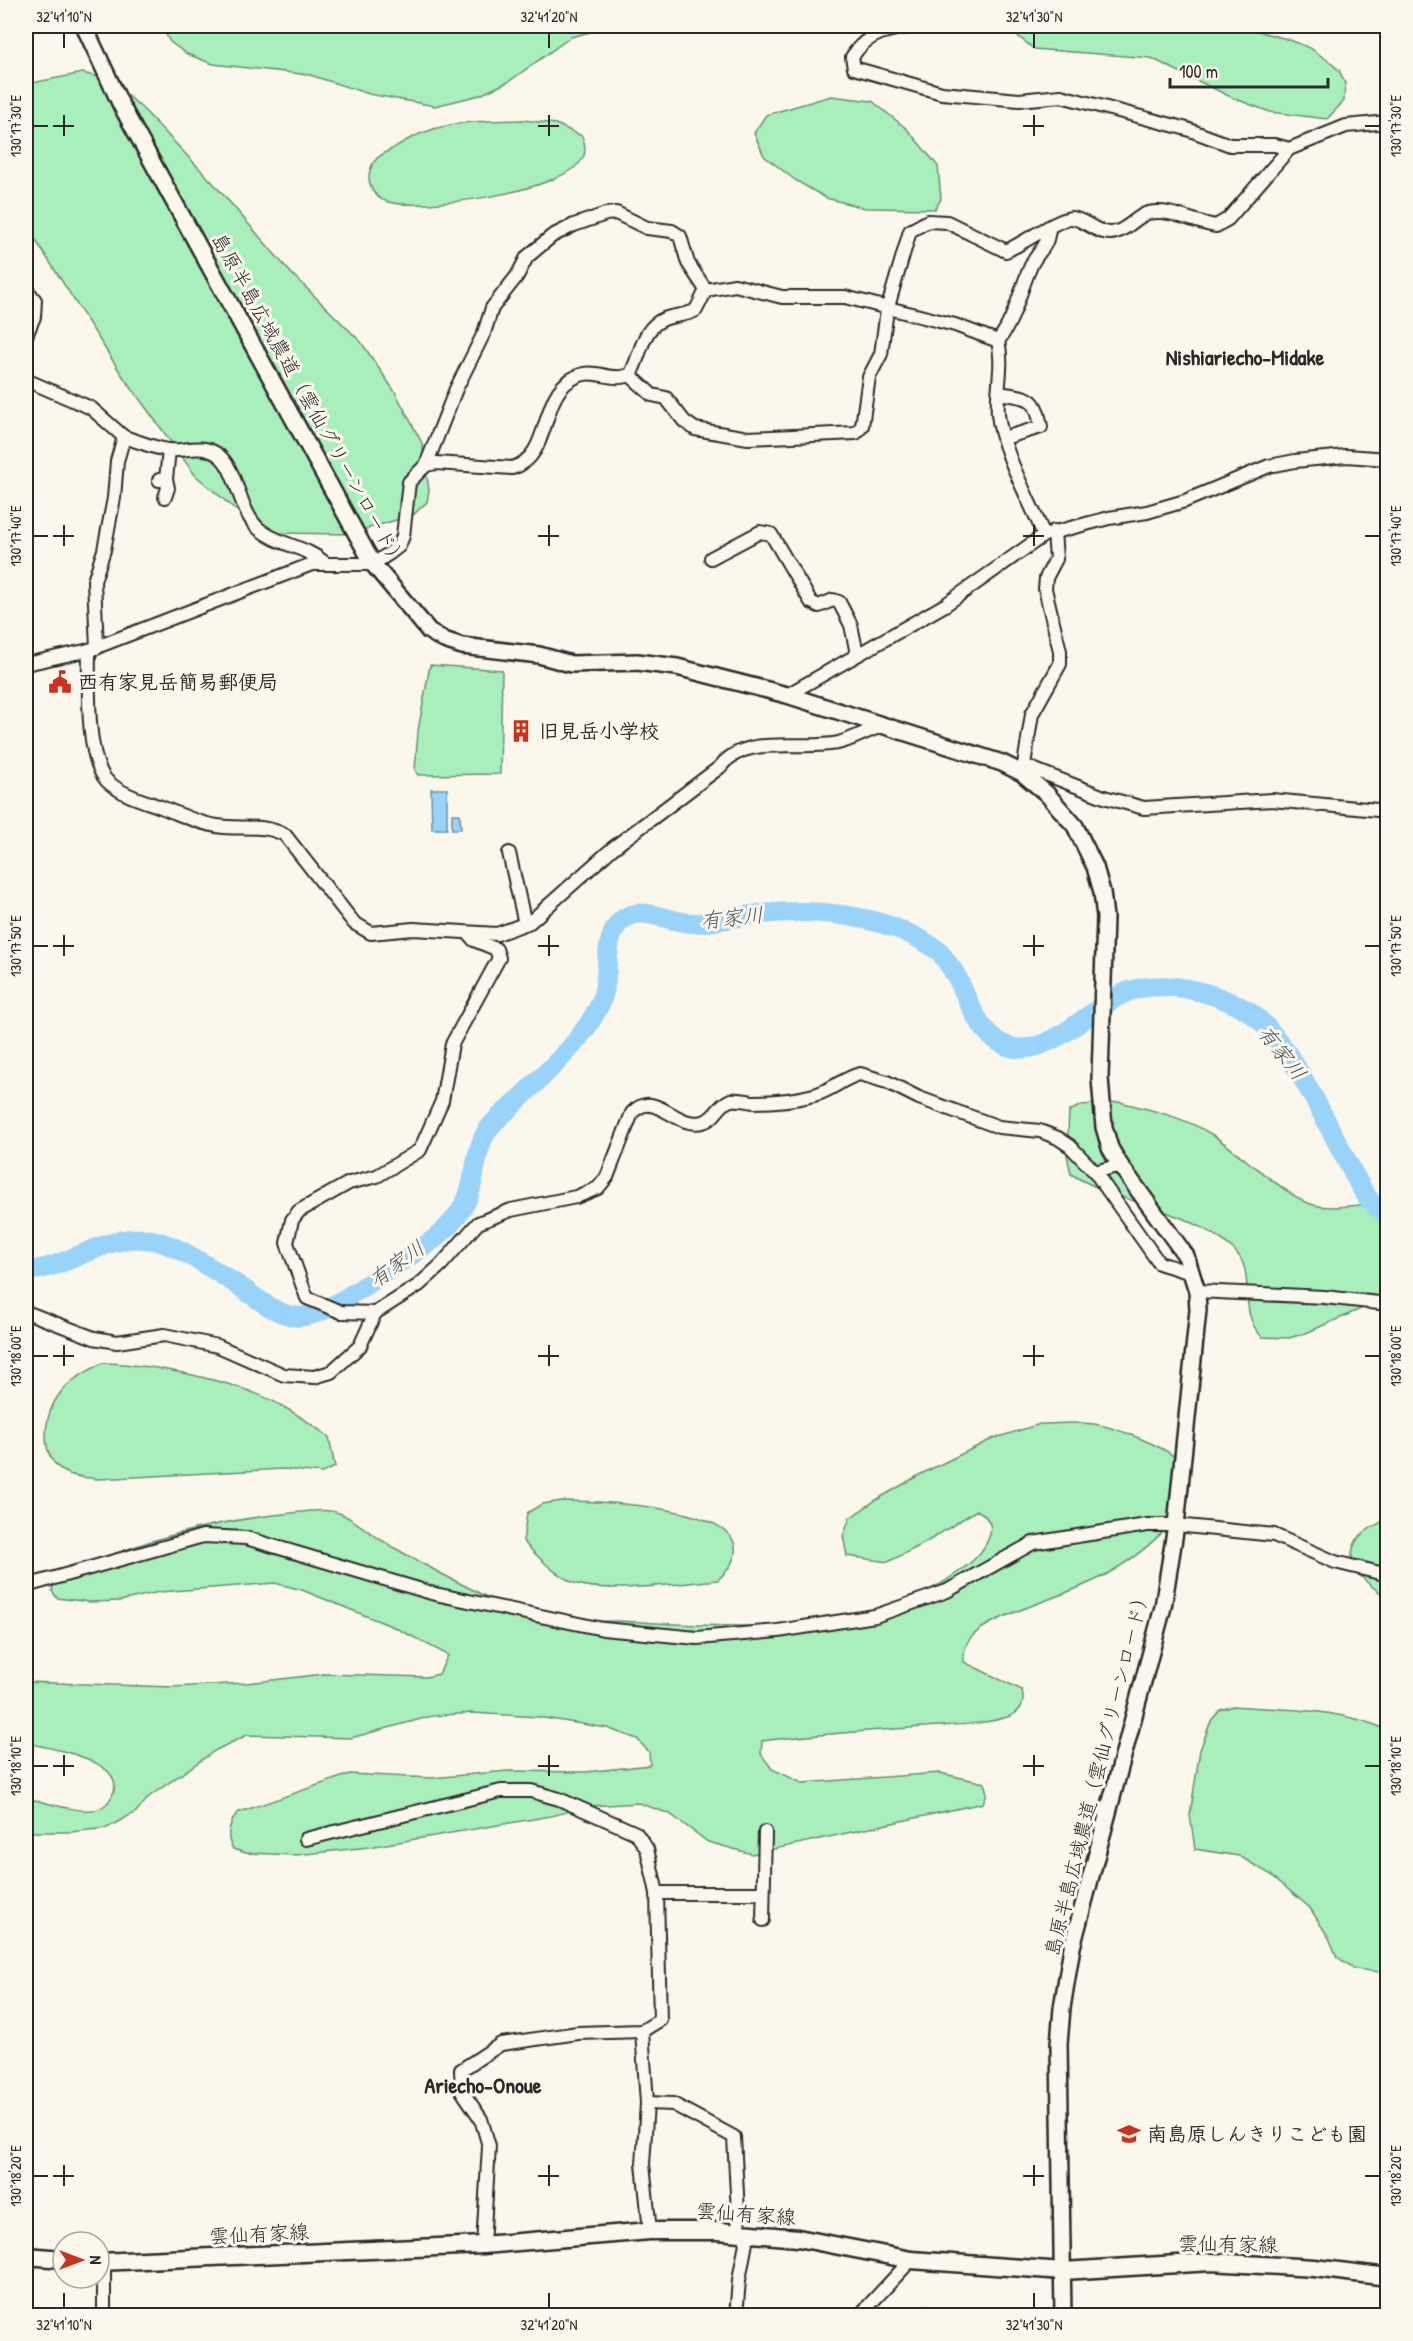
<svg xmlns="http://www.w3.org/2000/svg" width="1413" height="2341" font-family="'Patrick Hand','Klee One',sans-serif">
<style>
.green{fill:#a8efbb;stroke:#6a8d73;stroke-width:1.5}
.water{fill:#9ad3fa;stroke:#6e90a7;stroke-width:1.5}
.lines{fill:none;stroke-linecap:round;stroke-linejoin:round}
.river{stroke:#9ad3fa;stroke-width:20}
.minor-casing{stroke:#2b2b2b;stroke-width:16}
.tertiary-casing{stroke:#2b2b2b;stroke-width:20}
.secondary-casing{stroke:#2b2b2b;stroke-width:21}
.minor{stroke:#fbf7ec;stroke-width:12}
.tertiary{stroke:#fbf7ec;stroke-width:15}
.secondary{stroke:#fbf7ec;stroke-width:16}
.ticks{fill:none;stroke:#2b2b2b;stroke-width:2}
.labels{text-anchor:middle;stroke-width:6;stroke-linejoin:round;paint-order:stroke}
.street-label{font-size:20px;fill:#2b2b2b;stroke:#fbf7ec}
.poi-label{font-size:20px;font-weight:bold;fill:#2b2b2b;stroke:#fbf7ec;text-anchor:start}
.water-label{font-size:21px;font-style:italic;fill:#47555f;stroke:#fbf7ec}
.quarter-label{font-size:22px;font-weight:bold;fill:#2b2b2b;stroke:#fbf7ec}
.neatline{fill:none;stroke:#2b2b2b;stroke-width:2}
.ticks-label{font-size:15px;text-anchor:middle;fill:#2b2b2b}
</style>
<rect width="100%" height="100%" fill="#fbf7ec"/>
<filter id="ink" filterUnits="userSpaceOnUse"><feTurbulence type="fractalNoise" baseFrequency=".0167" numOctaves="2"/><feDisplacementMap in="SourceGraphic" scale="12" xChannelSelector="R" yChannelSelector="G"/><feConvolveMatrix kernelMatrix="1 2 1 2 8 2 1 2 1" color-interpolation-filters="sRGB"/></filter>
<g filter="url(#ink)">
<g class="green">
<path d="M153,26h461l-43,11 -63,45 -28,13 -45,11 -66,-12 -59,-19 -97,-11 -26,-10 -17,-12 -6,-11z"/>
<path d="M1005,26h235l50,14 20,8 17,12 12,10 6,14 -1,17 -17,18 -57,-7 -37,-14 -82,-40 -117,-9z"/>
<path d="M83,73l29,8 33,30 69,73 77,89 70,69 34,50 27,51 7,47 -2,12 -14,13 -64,19 -75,-1 -25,-12 -54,-46 -73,-100 -96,-150v-141z"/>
<path d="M831,96l41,5 35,28 31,37 3,33 -6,10 -70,-1 -39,-10 -31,-18 -31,-24 -10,-23 12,-18z"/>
<path d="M523,120l33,4 26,12c2,7 5,14 1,22 -18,34 -160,53 -195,44 -18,-5 -24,-25 -14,-40 3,-5 12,-10 18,-13 42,-29 82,-28 131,-29z"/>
<path d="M430,665l72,5 -2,104 -82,1 -3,-5 3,-39z"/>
<path d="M1120,1102c31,8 64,15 91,32 27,17 77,64 103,71 23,6 50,-4 73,1v103l-22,-2 -59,26 -17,5 -27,-1c-27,-27 -3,-65 -29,-88 -45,-41 -112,-44 -162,-75l-4,-19 2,-44 13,-6z"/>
<path d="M102,1363c50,1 137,18 180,43 17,9 32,20 47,31l6,30 -13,6 -39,-4 -185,10c-9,-1 -23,-2 -31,-6 -30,-15 -24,-59 -6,-81 10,-13 27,-21 41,-29z"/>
<path d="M1040,1424c19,0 41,-3 59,1 16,3 33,10 47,16 16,7 40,18 43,38 6,36 -55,80 -82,95 -37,21 -80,30 -118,50 -16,9 -27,18 -25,38l58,28c3,12 0,21 -12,26 -24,9 -61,9 -87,11 -54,4 -107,7 -161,14l-1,13 11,15 30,14 138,-10 44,10 3,10 -4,10 -231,51 -44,-12 -38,-28 -31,-11 -49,3 -39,10 -182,31 -73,8 -50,-2 -13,-4c-8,-13 -4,-25 4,-36l113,-39 81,4 77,-7 78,1 64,-7 -1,-13 -12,-13 -30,-11 -69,-11 -66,-4 -40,3 -81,22 -104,-3 -31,15 -66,46 -14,16 -29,16 -37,4h-44v-34c20,4 47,14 68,12 9,-1 14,-6 18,-14 19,-36 -64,-48 -86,-53v-61l146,5 74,-4 78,-9 102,3 13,-3 9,-19 -52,-27 -94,-38 -27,-7 -116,9 -39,9 -30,1 -33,-4 -5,-7 2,-11c75,-37 155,-59 238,-67 14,-1 34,-5 47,0 12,4 32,21 44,28 32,20 66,37 100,54 14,7 28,17 42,21 30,10 63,4 94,5 109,5 244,20 338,-48 14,-10 28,-21 33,-39 3,-11 -3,-18 -13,-24l-52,33 -37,19 -41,-6 -4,-20 7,-18 26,-18 45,-26 71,-35z"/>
<path d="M562,1501c35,0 232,5 156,79 -34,3 -117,15 -146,2 -18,-8 -36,-27 -49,-41l4,-28 15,-9z"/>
<path d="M1387,1519v78c-21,-13 -48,-34 -28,-60 6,-7 20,-13 28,-18z"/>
<path d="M1234,1706c51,4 107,2 153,24v243l-32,-4 -18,-12 -8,-19 -19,-30 -40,-34 -31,-18 -44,-7 -5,-34 10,-65 11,-29 9,-11z"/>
<path d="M927,2305l21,10h-48l12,-7z"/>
</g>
<g class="water">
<path d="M431,789h16v40h-15z"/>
<path d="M452,814h8l1,15h-9z"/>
</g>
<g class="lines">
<path class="river" d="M26,1271c53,-4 90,-50 145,-25 25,11 48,27 71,42 15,10 32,25 51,28 8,2 15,0 23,-3 24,-9 44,-24 65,-38 30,-21 67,-38 84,-72 12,-21 8,-50 22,-72 7,-11 20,-20 29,-29 30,-30 66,-59 84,-98 11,-24 2,-59 18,-80 20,-24 53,1 78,-1 21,-1 43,-7 64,-9 59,-6 131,1 180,38 6,9 13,17 18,27 9,19 18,44 34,58 46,40 100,-36 141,-47 37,-10 78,2 110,18 48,25 93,139 122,186 5,8 15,15 23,22"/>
<g class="minor-casing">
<g id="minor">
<path d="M919,26c-28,3 -51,5 -67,31l2,11 88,25 77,7 42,-4 126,33 43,16h45l14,4"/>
<path d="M26,289l9,11 -1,17 -8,19"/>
<path d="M998,341c17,-22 21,-48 32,-73 7,-18 18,-18 19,-41"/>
<path d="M630,375l22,20 14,3 18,23 11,8 53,9 108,-5 6,-7 7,-49 12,-23 6,-44 23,-79 18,-10 19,1 59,29c14,-6 55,-34 66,-33 15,2 27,19 44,14 12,-3 21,-16 32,-19 23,-5 46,10 68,13l12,-7 61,-70 57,-23 42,-4"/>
<path d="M26,380l65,28 33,29 -7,24 -3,37 -10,52 -10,31 3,67"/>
<path d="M999,393c30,5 37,2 42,34l-37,11"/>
<path d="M124,437c14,4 29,11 44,13 17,2 32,-7 49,4 21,14 21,57 42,75 19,16 46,17 65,33"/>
<path d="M426,465l10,-2 76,5c40,-11 27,-71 60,-89 22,-14 36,4 58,-4 11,-18 11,-47 34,-56 10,-4 22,-3 32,-9l10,-20 29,-5 47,12h63l110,28 43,16c6,24 -2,49 0,73 3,35 32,87 46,121"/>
<path d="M159,480l7,-1 3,-29"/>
<path d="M165,497l3,-9 -2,-9"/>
<path d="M711,558l49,-26 11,2 40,68 8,4 14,-6 6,2 12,23 6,29"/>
<path d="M89,650c0,31 -4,108 18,131 15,14 35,19 54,26 19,7 35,16 56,19 23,4 46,-3 68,9l69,88 17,10 42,-4 84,5 33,-12 83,-74 107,-81c26,-34 80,-16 118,-24 14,-3 29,-12 43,-17"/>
<path d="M26,664l63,-14 223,-86h61l17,-11 9,-7 4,-10 6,-54 17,-17 30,-76 28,-56 8,-25 25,-32 10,-19 25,-21 22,-11 32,-11 10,-1 31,15 25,3 8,5 8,27 18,27"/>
<path d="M787,695l158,-90 99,-70 65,-17 38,-6 38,-11 84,-35 26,-5 51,-5 42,3"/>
<path d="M1025,766l79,31 40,11 128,-8 116,11"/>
<path d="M1023,771l9,-57 28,-50v-13l-15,-62 1,-11 10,-19 -2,-28"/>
<path d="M509,853l16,71"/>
<path d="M1095,1172l25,-7"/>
<path d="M1197,1291l127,6 64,7"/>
<path d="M26,1312l68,26 23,4 47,-7 54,11 66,29 30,2 17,-5 29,-26 15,-33 44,-28 22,-20 37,-42 33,-13 65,-13 22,-9 9,-11 25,-64c23,-25 42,16 71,9 13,-3 16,-19 28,-22 7,-1 16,1 23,2 20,0 41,-2 60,-7 17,-4 29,-17 46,-21l27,8 32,16 80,29 41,4 18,7 12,8 25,26 64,91 32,10"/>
<path d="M375,1313l-34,-1 -34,-14 -20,-55 5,-23 7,-9 50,-28 28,-7 43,-26 22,-49 10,-57 47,-86 -3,-9 -22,-9 -6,-7"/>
<path d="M26,1586l177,-50 43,2 189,56 168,35 94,9 81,-7 97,-15 72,-25 86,-48 114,-18h29l98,10 61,27 53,13"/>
<path d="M306,1839l195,-48h30l28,8 77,34 11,16 10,44 3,127 -18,11 -64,2 -77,11 -40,26 1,21 19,28 8,27 -6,99"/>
<path d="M657,1893h105"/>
<path d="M763,1920l2,-88"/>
<path d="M642,2031l5,72 -4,61 7,67"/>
<path d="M647,2103l26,1 61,33 5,95"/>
<path d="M104,2316v-54"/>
<path d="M736,2316l3,-36 9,-48"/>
<path d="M859,2316l52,-56"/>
</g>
</g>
<g class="tertiary-casing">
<path id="tertiary" d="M84,26l38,81 251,457 56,67 15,9 18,6 77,9 32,9 66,-2 40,5 110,28 215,68 20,10 24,20 29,33 20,41 7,25 3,25 -5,161 4,49 6,21 10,17 66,91 11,35 1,19 -22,215 -13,82 -91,340 -10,61 -3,36 4,272"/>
</g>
<g class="secondary-casing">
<g id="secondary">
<path d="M26,2256l37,3"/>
<path d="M99,2262l384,-17 167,-14h68l80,7 113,22 152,11 148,-9 103,6 74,9"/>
</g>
</g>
<use href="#minor" class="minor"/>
<use href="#tertiary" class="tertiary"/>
<use href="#secondary" class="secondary"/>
</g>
</g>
<path class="ticks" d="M64,33v15M549,33v15M1034,33v15M64,115v21M549,115v21M1034,115v21M33,126h15M53,126h21M538,126h21M1023,126h21M1365,126h15M64,525v21M549,525v21M1034,525v21M33,536h15M53,536h21M538,536h21M1023,536h21M1365,536h15M64,935v21M549,935v21M1034,935v21M33,946h15M53,946h21M538,946h21M1023,946h21M1365,946h15M64,1345v21M549,1345v21M1034,1345v21M33,1356h15M53,1356h21M538,1356h21M1023,1356h21M1365,1356h15M64,1755v21M549,1755v21M1034,1755v21M33,1766h15M53,1766h21M538,1766h21M1023,1766h21M1365,1766h15M64,2165v21M549,2165v21M1034,2165v21M33,2176h15M53,2176h21M538,2176h21M1023,2176h21M1365,2176h15M64,2293v15M549,2293v15M1034,2293v15"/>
<defs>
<g id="civic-bare" transform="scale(1.8)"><path d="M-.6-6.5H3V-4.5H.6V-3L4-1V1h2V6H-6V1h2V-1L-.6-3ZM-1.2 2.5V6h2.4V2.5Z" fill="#c8321e" stroke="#fbf7ec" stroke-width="2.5" paint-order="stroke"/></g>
<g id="building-bare" transform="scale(1.8)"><path d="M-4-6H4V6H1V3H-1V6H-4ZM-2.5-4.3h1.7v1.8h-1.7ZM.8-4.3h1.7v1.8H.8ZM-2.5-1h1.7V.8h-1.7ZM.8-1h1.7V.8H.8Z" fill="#c8321e" stroke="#fbf7ec" stroke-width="2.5" paint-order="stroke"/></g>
<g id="school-bare" transform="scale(1.8)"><path d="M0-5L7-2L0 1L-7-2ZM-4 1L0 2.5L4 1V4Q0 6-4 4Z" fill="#c8321e" stroke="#fbf7ec" stroke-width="2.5" paint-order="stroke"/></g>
</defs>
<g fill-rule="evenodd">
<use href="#civic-bare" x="60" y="682"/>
<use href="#building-bare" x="521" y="731"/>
<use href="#school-bare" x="1129" y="2134"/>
</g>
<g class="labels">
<g class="street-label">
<text transform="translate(309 400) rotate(61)" y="7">島原半島広域農道（雲仙グリーンロード）</text>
<text transform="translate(1097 1772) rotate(-76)" y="7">島原半島広域農道（雲仙グリーンロード）</text>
<text transform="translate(746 2214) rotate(4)" y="7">雲仙有家線</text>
<text transform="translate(259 2234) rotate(-3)" y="7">雲仙有家線</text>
<text transform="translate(1228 2244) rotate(1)" y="7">雲仙有家線</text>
</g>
<g class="poi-label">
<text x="78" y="689">西有家見岳簡易郵便局</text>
<text x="539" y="738">旧見岳小学校</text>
<text x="1147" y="2141">南島原しんきりこども園</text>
</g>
<g class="water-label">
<text transform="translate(732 918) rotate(-6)" y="7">有家川</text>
<text transform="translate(1282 1053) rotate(52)" y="7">有家川</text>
<text transform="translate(397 1264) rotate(-36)" y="7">有家川</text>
</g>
<g class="quarter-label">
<text x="1245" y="365">Nishiariecho-Midake</text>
<text x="483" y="2093">Ariecho-Onoue</text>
</g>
</g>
<rect width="1413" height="2341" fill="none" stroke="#fbf7ec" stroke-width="66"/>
<g transform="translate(81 2260) rotate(90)"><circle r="28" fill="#fbf7ec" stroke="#a8a59f" stroke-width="1.5"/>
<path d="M0-4.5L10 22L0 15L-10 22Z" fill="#c8321e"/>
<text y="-9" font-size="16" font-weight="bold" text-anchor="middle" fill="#2b2b2b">N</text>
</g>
<path d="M1170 78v9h158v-9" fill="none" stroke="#2b2b2b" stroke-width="3"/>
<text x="1179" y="78" font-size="18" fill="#2b2b2b" stroke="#fbf7ec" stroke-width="4.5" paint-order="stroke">100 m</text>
<rect x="33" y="33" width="1347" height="2275" class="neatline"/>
<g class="ticks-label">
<text x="64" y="22">32°41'10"N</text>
<text x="549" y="22">32°41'20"N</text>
<text x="1034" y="22">32°41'30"N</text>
<text transform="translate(1396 126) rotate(-90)" y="5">130°17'30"E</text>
<text transform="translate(16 126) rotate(-90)" y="5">130°17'30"E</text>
<text transform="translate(16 536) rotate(-90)" y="5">130°17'40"E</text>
<text transform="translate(1396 536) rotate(-90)" y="5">130°17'40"E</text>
<text transform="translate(1396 946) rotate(-90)" y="5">130°17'50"E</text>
<text transform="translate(16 946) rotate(-90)" y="5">130°17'50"E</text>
<text transform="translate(1396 1356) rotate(-90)" y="5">130°18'00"E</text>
<text transform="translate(16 1356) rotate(-90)" y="5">130°18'00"E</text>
<text transform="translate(1396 1766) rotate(-90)" y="5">130°18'10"E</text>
<text transform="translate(16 1766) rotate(-90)" y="5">130°18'10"E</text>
<text transform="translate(1396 2176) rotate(-90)" y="5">130°18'20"E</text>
<text transform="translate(16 2176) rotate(-90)" y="5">130°18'20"E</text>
<text x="64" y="2330">32°41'10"N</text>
<text x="549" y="2330">32°41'20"N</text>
<text x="1034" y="2330">32°41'30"N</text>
</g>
</svg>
